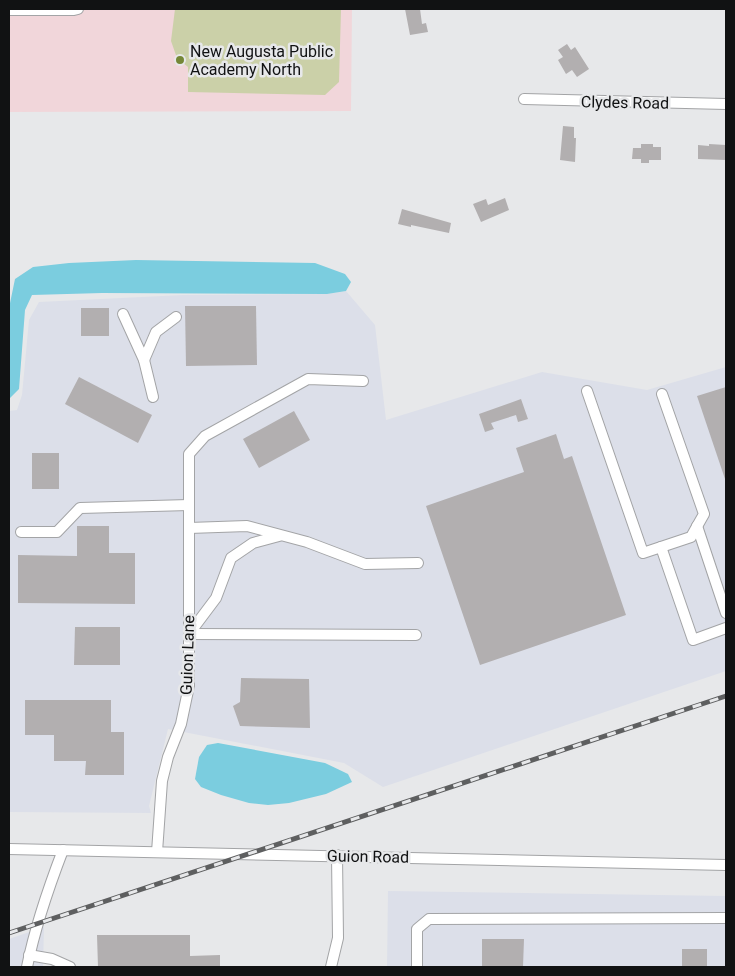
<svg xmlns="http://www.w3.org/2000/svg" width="735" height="976" font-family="Roboto,sans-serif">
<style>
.built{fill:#dcdfe9}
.education{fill:#f1d6da}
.green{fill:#cbd0a8}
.water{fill:#7bcddf}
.building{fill:#b2afb0}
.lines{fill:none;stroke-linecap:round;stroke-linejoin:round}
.minor-casing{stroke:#a3a4a6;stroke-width:12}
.minor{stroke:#fff;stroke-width:10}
.rail-casing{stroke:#5e5f60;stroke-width:5}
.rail{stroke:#e7e8ea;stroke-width:3;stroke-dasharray:9;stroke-linecap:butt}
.poi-dot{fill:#758737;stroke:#e7e8ea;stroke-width:2}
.labels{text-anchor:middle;stroke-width:5;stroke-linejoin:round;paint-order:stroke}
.poi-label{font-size:16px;fill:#111213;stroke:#e7e8ea;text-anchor:start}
.street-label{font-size:16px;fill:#111213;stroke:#e7e8ea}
</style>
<rect width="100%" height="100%" fill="#e7e8ea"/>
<g class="built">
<path d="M346,291l29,34 11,95 156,-48 105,18 79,-23v304l-343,116 -39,-24 -176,-34 -19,77 2,7 -142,-1v-401l8,-1 5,-15 7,-75 10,-18 144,-7 144,-1z"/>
<path d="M388,891l338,5v71h-339z"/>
<path d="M44,927l-1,40h-34v-28z"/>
</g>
<path class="education" d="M9,9h343l-1,102 -342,1z"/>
<path class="green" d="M175,9h166l-2,73 -14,13 -137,-3v-25l-11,-9 -6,-17z"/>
<g class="water">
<path d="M136,260l179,3 30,11 6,8 -5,9 -19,3 -225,-1 -70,2 -7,15 -6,79 -10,10v-91l6,-29 18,-12 36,-4z"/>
<path d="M218,743l107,20 23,11 4,8 -26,12 -37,9 -21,2 -19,-2 -28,-8 -20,-8 -6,-8 4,-22 8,-12z"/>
</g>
<g class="building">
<path d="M405,9h15l2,15 4,-1 2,9 -18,3z"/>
<path d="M567,44l4,6 4,-3 14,22 -12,8 -5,-7 -6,4 -8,-14 5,-3 -5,-7z"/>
<path d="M563,126l11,1v11h2l-1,24 -15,-2z"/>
<path d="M641,144h12v3h8v13h-12v3h-8v-4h-9l1,-11h8z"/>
<path d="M709,144l17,1v15l-28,-1v-14l11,1z"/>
<path d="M505,198l4,12 -28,12 -8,-18 13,-5 2,6z"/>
<path d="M402,209l49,14 -2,10 -38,-8v2l-13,-3z"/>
<path d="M185,306h71l1,59 -71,1z"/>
<rect x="81" y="308" width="28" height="28"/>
<path d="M79,377l73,38 -14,28 -73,-39z"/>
<path d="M726,387v92h-1l-28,-83z"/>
<path d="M521,399l7,20 -10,3 -2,-7 -25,8 3,6 -9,3 -6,-18z"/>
<path d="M294,411l16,29 -51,28 -16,-29z"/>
<path d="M556,434l8,25 8,-3 54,159 -146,50 -54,-159 98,-34 -8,-24z"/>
<rect x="32" y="453" width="27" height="36"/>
<path d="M77,526h32v27h26v51l-117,-1v-48l59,1z"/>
<path d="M75,627h45v38h-46z"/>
<path d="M241,678l68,1 1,49 -70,-2 -7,-20 7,-4z"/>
<path d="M25,700h86v32h13v43h-39l1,-14h-32v-26h-29z"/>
<path d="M97,935h93v21l30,-1v12h-122z"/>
<path d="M482,939h42l-1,28h-41z"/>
<rect x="682" y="949" width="25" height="18"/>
</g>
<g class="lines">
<g class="minor-casing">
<g id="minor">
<path d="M9,10h65l4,-1"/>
<path d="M524,99l202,5"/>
<path d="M123,314l21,46 12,-28 20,-15"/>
<path d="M144,360l9,37"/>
<path d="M587,391l56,162 48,-16 13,-23 -42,-120"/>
<path d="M697,526l29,87"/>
<path d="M189,528l58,-2 60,16 58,22 53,-1"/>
<path d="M21,532h36l23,-24 109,-3"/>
<path d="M661,547l32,93 33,-12"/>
<path d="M189,634l227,1"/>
<path d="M189,634l27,-36 15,-40 22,-15 26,-7"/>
<path d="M9,849l717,16"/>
<path d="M157,852l5,-71 6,-24 13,-33 8,-38v-232l16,-18 103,-57 55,2"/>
<path d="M29,955l23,4 18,8"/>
<path d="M27,967c8,-40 21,-78 36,-117"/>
<path d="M331,967l7,-29 -1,-83"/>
<path d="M417,967v-38l12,-10 297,-1"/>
</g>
</g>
<use href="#minor" class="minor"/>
<g class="rail-casing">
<path id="rail" d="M9,933l717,-237"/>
</g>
<use href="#rail" class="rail"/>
</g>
<circle class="poi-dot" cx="180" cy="60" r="5"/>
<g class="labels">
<g class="poi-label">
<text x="190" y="57">New Augusta Public<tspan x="190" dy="18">Academy North</tspan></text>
</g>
<g class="street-label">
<text transform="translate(625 102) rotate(1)" y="6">Clydes Road</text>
<text transform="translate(187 655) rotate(-88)" y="6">Guion Lane</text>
<text transform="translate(368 856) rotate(1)" y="6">Guion Road</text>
</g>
</g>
<rect width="735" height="976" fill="none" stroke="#111213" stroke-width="20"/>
</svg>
